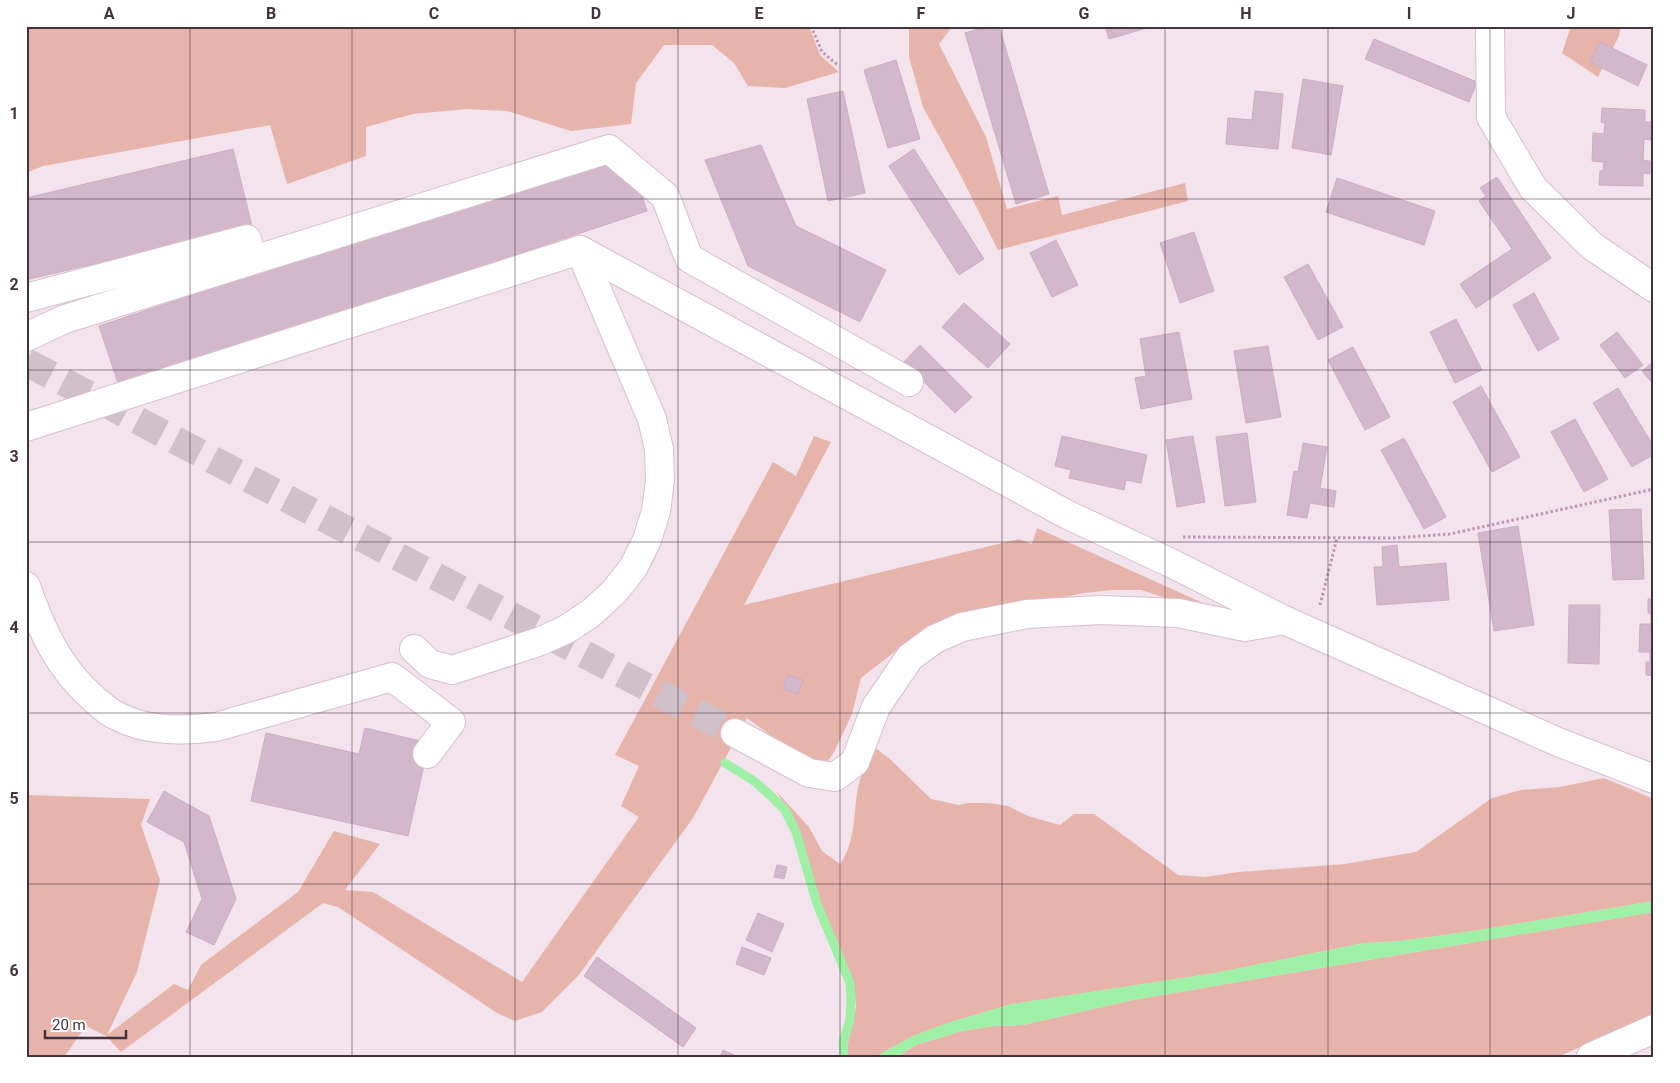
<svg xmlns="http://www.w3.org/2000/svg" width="1680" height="1083" font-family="Roboto,sans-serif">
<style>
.green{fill:#e7b4ab}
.water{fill:#9df0a6}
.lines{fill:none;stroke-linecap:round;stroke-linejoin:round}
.stream{stroke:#9df0a6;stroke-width:9}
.building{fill:#d3b8cb;stroke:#ceacc3}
.minor-tunnel{stroke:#cfc0c9;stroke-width:28;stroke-dasharray:28 14;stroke-linecap:butt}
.minor-casing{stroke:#d8c0cf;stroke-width:30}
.path{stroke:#bf97b1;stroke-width:3;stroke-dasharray:2.5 2.5;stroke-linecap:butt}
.minor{stroke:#fff;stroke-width:28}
.grid{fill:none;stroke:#43333e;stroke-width:1;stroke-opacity:0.55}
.neatline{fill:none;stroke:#43333e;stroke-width:2}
.grid-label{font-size:16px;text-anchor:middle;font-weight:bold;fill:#43333e}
</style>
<rect width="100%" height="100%" fill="#f2e3ec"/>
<g class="green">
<path d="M26,26h783l11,29 19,17 -54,16 -37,-2 -14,-23 -22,-18h-48l-28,38 -5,41 -60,7 -64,-20 -40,-2 -54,5 -47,13v29l-79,28 -17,-59 -227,41 -17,7z"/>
<path d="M909,26h44l-14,18 47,93 21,72 51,-13 4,19 123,-32 3,18 -190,49 -37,-74 -38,-69 -14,-50z"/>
<path d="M1571,26h50l-2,10 -21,41 -36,-24z"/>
<path d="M814,436l17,6 -87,163 275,-66 13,5 5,-16 199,90 -15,-2 -80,-26h-28l-29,3 -114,23 -59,23 -50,39 -9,36 -18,38 -8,12h-16l-63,-46 -54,100 -115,158 -36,36 -27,9 -18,-8 -159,-106 -15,-4 -202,149 -15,-16 -20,-10 -22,31h-38v-262l124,4 -9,26 19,55 -23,92 -30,63 67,-51 14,6 13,-25 97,-73 36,-61 46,13 -35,46 28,2 149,90 117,-165 -18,-11 18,-40 -24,-11 158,-293 23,14z"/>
<path d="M874,747l17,13 40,39 28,6 9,-2h21l19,3 20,10 32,9 14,-11h20l84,61 27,2 34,-5 106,-8 71,-12 76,-54 29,-8 39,-3 44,-9 50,21v102l-174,29 -79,11 -37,2 -149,30 -203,31 -64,19 -35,13 -38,21h-27l-1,-10 9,-40 -2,-22 -33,-82 -22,-72 -11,-22 -13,-19 34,37 13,24 18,13c18,-25 12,-56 20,-84 4,-12 10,-23 14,-33z"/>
<path d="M1654,912v102l-96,43h-661l19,-12 46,-14 32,-5 29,-1 110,-25 105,-18z"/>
</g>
<path class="water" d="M1654,901v11l-416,70 -105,18 -110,25 -29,1 -32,5 -46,14 -19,12h-22l38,-21 35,-13 64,-19 203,-31 149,-30 37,-2 79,-11z"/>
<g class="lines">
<path class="stream" d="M725,763l29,18 16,14 15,15 11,22 21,72 33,79 1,17 -1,20 -7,22 1,15"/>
</g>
<g class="building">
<path d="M988,26h11l50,168 -33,10 -51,-171z"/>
<path d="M1105,26h49l-45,13z"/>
<path d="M1374,39l103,43 -8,20 -104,-43z"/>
<path d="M1600,42l47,23 -9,21 -48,-24z"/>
<path d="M896,60l24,79 -32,9 -24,-78z"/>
<path d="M1303,79l40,7 -12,69 -39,-7z"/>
<path d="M843,91l22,102 -37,8 -21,-102z"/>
<path d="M1255,91l28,3 -5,55 -52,-5 2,-26 24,2z"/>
<path d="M1602,108l43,2v12h7l-1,18 -7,-1 -1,21 7,1v13l-7,-1v13l-44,-1 1,-14h3l1,-9 -12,-1 1,-28 11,1 1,-11 -4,-1z"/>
<path d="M761,145l35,81 90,44 -26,52 -112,-56 -43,-106z"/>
<path d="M233,149l19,77 -226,54v-82z"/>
<path d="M914,149l70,110 -25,16 -70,-109z"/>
<path d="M627,151l20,60 -528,175 -20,-60z"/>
<path d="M1497,177l54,81 -75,50 -16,-24 52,-35 -33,-48 7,-5 -6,-8z"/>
<path d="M1337,178l98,33 -11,34 -98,-33z"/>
<path d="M1194,232l20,59 -34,12 -20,-60z"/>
<path d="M1056,240l22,45 -26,12 -22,-44z"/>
<path d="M1308,264l35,63 -25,13 -34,-63z"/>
<path d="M1534,293l25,46 -21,12 -25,-46z"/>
<path d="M964,303l46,41 -22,24 -46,-41z"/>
<path d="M1456,319l26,51 -27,13 -25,-51z"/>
<path d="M1179,332l13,67 -51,10 -6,-31 11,-2 -6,-37z"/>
<path d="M1617,332l26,33 -18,13 -25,-33z"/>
<path d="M920,345l52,52 -17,16 -51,-51z"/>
<path d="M1268,346l13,71 -35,6 -12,-72z"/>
<path d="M1353,347l37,70 -25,13 -37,-70z"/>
<path d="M1654,361v24l-12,-14z"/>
<path d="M1481,386l39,71 -28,15 -39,-70z"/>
<path d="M1618,388l36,59v7l-22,13 -39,-64z"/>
<path d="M1575,419l33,60 -24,13 -33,-60z"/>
<path d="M1247,433l9,69 -31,4 -9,-69z"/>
<path d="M1062,436l85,19 -6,28 -15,-3 -2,10 -55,-12 2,-8 -16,-4z"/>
<path d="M1193,436l12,66 -28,5 -11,-67z"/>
<path d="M1404,438l42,79 -22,12 -43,-79z"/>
<path d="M1303,443l24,4 -7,41 16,3 -2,16 -24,-4 -3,15 -20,-3 7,-44 4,1z"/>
<path d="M1641,509l3,70 -31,1 -4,-70z"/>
<path d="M1518,526l16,99 -40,6 -16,-98z"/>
<path d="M1397,545l2,22 47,-4 3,37 -72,5 -3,-38h9l-1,-20z"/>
<path d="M1648,599h6v77l-8,-1v-13h4v-10h-11l1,-28h11v-11h-3z"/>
<path d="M1569,605h31l-1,59 -31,-1z"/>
<path d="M788,675l15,5 -5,14 -15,-5z"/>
<path d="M365,728l64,15 -21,93 -157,-35 15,-68 93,21z"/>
<path d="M164,791l45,25 27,83 -22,46 -28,-13 16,-33 -18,-57 -37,-20z"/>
<path d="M777,865l10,2 -3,12 -10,-2z"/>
<path d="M758,913l26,11 -12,28 -26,-12z"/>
<path d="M742,947l29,11 -7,17 -28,-11z"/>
<path d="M597,957l99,71 -13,19 -99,-71z"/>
<path d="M723,1050l15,7h-18z"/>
</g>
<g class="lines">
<path class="minor-tunnel" d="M26,362l709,371"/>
<g class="minor-casing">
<g id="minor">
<path d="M1490,26l1,91 42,71 59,58 62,42"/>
<path d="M26,298l221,-59 5,21"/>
<path d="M26,337l39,-18 544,-170 56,47 24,62 220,124"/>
<path d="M26,427l554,-177 488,265 105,49 111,56 274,122 96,37"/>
<path d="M26,586c15,43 32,82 68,113 6,5 13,12 21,16 31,17 67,16 101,12l176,-50 59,45 -24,32"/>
<path d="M414,649l16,15 22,6 89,-29 26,-12 24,-16 23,-21 19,-24 14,-28 9,-29 4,-31 -1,-31 -7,-30 -72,-169"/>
<path d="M735,733l74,40 26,4 20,-15 21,-55 34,-50 25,-18 27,-12 65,-13 74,-4 77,3 67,14 39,-7"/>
<path d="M1591,1057l63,-28"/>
</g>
</g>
<g class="path">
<path d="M811,26l11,26 17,14"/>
<path d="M1183,537l211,1 56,-4 204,-45"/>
<path d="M1320,605l17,-67"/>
</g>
<use href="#minor" class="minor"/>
</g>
<path class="grid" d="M190,26v1031M352,26v1031M515,26v1031M678,26v1031M840,26v1031M1002,26v1031M1165,26v1031M1328,26v1031M1490,26v1031M26,199h1628M26,370h1628M26,542h1628M26,713h1628M26,884h1628"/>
<rect width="1680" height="1083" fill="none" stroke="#ffffff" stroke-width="55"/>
<path d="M45 1030v8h81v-8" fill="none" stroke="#43333e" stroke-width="2.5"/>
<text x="52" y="1030" font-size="15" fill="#43333e" stroke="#ffffff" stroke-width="4" paint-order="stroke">20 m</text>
<rect x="28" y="28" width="1624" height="1028" class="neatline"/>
<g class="grid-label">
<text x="109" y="19">A</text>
<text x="271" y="19">B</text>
<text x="434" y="19">C</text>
<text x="596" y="19">D</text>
<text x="759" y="19">E</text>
<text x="921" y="19">F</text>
<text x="1084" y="19">G</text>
<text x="1246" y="19">H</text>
<text x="1409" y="19">I</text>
<text x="1571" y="19">J</text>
<text x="14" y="119">1</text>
<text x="14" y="290">2</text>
<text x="14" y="462">3</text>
<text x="14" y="633">4</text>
<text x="14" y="804">5</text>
<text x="14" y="976">6</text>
</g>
</svg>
